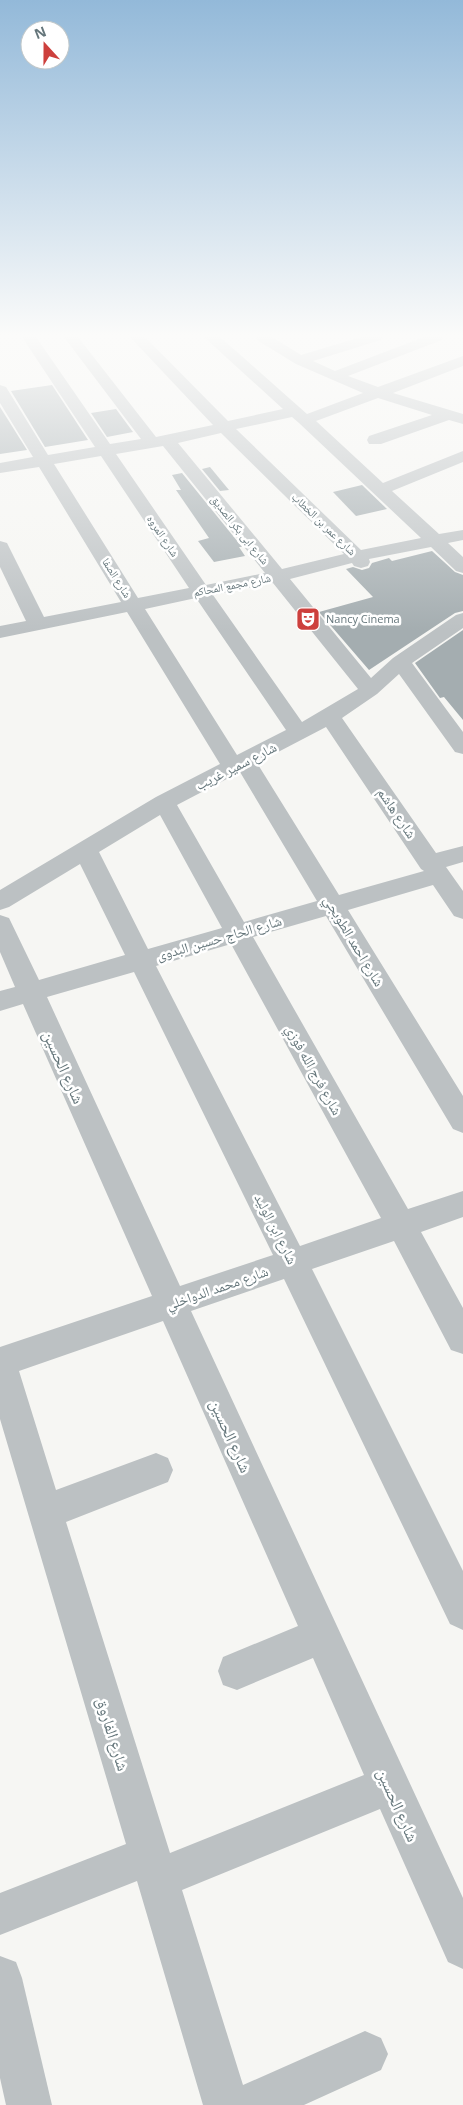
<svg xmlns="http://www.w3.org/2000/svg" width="463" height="2105" font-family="'Open Sans','Noto Naskh Arabic',sans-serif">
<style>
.building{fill:#a4adb0}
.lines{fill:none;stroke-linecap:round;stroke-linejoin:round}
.minor{fill:#bcc1c3;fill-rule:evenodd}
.labels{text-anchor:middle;stroke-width:5;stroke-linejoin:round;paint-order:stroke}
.far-street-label{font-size:11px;fill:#65767b;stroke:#fff}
.far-poi-label{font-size:11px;fill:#65767b;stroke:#fff;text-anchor:start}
.street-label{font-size:14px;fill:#65767b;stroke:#fff}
.near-street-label{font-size:16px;fill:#65767b;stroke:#fff}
</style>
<rect width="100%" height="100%" fill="#f6f6f3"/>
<g class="building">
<path d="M52,385l36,55 -43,7 -34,-56z"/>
<path d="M0,407l27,43 -27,4z"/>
<path d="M116,409l17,23 -26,5 -16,-24z"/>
<path d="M210,467l19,23 -9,1 -18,-22z"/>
<path d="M182,473l60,74h-3l6,9 -31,6 -16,-21 11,-3 -33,-48h5l-9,-15z"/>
<path d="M362,485l25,24 -31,7 -23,-24z"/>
<path d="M432,551l23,21 8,3v36l-8,2 -86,57 -50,-58 54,-15 -27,-28 7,-2 9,3 7,-2 3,-5 17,-5 3,3z"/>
<path d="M463,630v90l-19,-23 -4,1 -25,-35z"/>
</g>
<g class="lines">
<g class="minor">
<path d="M22,337h14l74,107 31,-5 -77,-102h14l78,100 57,-12 -83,-88h15l83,84 55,-12 -79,-72h16l87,77 56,-21 -67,-29 -39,-24 -2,-3h17l29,18 60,-18h22l-2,3 -68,21 22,10 89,-34h20l-2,3 -94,36 30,11 85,-31v10l-70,27 70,21v10l-14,-4 -68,24h-12l-2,-4 2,-4 63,-21 -54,-17 -62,23 67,62 80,-32v11l-71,29 47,43 24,-4v10l-15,3 15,14v16l-7,-2 -25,-24 -62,12 1,3 -2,4 -7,2 -7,-2 -2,-3 -62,16 81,99 22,-20 63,-43 7,-2v15l-51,35 51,69v22l-8,-2 -56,-78 -22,20 -35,24 94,135 27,-7v16l-17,5 17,24v28l-9,-3 -21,-31 -85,25 115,186v37l-10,-4 -127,-213 -73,21 155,272 55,-18v26l-42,15 42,76v46l-12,-4 -57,-109 -82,28 151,302v59l-13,-6 -166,-345 -93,32 272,587v71l-15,-7 -68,-153 -198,81 61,195 122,-54 16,7 7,16 -7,16 -77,35h-101l-66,-224 -137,54v-42l126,-49 -126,-425v-72l152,-51 -129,-292 -23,7v-20l15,-4 -15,-35v-37l9,3 30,62 86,-25 -45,-91 -71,43 -9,3v-20l156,-93 64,-33 -93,-152 -127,26v-12l26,-5 -26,-54v-26l7,2 37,74 77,-15 -82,-135 -39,6v-10l33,-6 -33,-54v-18l6,2 42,68 47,-8zM292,417l7,6 122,115 -60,12 -125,-121zM221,433l123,121 -62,15 -104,-126zM163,446l102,127 -59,12 -90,-131zM101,456l88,132 -51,10 -84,-134zM273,583l85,106 -56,33 -89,-127zM196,598l90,132 -49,25 -92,-146zM326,727l95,142 3,2 -85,24 -82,-132zM240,772l77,129 -73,21 -67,-117zM160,815l62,113 -74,21 -49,-97zM231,944l150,274 -81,28 -144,-280zM134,972l139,283 -93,31 -133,-289zM163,1321l135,305 -75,31 -5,14 5,14 14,5 76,-32 51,117 -194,78 -104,-331 102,-40 5,-12 -5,-12 -12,-5 -100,37 -37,-119z"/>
<path d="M0,1956l16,6 6,16 30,127h-46l-6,-27z"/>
</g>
</g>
<linearGradient id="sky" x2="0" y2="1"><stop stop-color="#93b9d9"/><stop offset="0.53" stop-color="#fbfbfa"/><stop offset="1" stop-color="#fbfbfa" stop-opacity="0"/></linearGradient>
<rect width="463" height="632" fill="url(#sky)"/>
<defs>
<g id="theatre-square" transform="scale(1.25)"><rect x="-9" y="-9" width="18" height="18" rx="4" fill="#cd403d" stroke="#fff"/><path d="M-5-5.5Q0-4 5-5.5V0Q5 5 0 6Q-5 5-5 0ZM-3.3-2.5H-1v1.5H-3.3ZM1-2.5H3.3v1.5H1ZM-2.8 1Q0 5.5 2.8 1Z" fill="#fff"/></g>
</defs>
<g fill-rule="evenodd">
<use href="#theatre-square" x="308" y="619"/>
</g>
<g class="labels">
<g class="far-street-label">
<text transform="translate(324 524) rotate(44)" y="4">شارع عمر بن الخطاب</text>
<text transform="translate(240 530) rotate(51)" y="4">شارع ابى بكر الصديق</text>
<text transform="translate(163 536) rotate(56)" y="4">شارع المروه</text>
<text transform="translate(117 578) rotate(58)" y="4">شارع الصفا</text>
<text transform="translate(232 585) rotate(-11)" y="4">شارع مجمع المحاكم</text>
</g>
<g class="far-poi-label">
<text x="326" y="623">Nancy Cinema</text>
</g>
<g class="street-label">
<text transform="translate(236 766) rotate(-27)" y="5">شارع سمير غريب</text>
<text transform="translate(397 813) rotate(56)" y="5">شارع هاشم</text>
<text transform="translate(219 938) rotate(-16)" y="5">شارع الحاج حسين البدوى</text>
<text transform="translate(354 941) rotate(59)" y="5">شارع احمد الطوبجي</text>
<text transform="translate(314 1070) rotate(61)" y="5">شارع فرج الله فوزي</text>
<text transform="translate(276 1229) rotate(63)" y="5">شارع ابن الوليد</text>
<text transform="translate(217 1288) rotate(-19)" y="5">شارع محمد الدواخلي</text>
</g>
<g class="near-street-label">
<text transform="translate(64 1067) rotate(66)" y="6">شارع الحسين</text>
<text transform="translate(231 1436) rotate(66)" y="6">شارع الحسين</text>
<text transform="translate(113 1734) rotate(73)" y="6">شارع الفاروق</text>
<text transform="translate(398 1805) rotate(66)" y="6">شارع الحسين</text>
</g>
</g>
<g transform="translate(45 45) rotate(339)"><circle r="24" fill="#ffffff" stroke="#c1c8ca"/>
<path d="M0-4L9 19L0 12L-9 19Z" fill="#cd403d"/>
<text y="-8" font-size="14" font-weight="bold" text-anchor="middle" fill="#65767b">N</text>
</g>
</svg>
